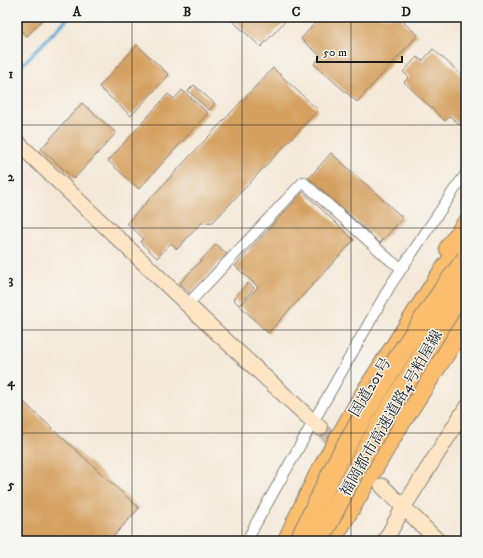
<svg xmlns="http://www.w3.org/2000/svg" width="483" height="558" font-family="'IM FELL DW Pica','Noto Serif JP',serif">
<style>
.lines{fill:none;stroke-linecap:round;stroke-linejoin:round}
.stream{stroke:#5fa8d6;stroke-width:3.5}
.building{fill:#d5a160}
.secondary-tunnel{stroke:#c9c0b2;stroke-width:15;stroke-dasharray:15 8;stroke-linecap:butt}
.street-casing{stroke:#88827a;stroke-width:12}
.secondary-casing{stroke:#88827a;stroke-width:17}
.highway-casing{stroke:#88827a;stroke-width:21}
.street{stroke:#fff;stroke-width:10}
.secondary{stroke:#fde5c5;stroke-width:15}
.highway{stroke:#fabe6e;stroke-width:19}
.highway-bridge-casing{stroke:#88827a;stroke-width:21;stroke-linecap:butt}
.highway-bridge{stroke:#fabe6e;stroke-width:19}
.grid{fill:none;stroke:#1c1c1c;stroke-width:1;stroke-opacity:0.55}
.labels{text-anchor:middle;stroke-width:3;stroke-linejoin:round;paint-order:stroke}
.street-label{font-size:15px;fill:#1c1c1c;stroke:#f6f6f2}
.neatline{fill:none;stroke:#1c1c1c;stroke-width:1.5}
.grid-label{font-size:13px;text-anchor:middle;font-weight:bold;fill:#1c1c1c}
</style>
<rect width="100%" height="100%" fill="#f6f6f2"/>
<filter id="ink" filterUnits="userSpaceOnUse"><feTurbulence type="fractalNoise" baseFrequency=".025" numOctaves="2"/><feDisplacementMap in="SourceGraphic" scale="8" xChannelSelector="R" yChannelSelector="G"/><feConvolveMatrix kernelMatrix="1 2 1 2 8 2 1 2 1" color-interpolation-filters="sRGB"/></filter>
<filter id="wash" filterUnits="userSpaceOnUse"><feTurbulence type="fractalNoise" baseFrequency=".012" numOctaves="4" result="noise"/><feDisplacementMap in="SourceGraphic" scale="16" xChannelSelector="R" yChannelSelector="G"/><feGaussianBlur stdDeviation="0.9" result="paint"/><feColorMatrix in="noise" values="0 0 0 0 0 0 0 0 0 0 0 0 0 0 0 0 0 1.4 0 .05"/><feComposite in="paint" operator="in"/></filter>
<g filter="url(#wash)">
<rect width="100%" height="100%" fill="#f4e9d8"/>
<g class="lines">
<path class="stream" d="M17,70l52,-53"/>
</g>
<g id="blocks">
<g class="building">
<path d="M17,17h28l-18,19 -10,-9z"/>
<path d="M228,17h61l-28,30z"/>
<path d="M320,17h80l5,5 -1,1 14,12 -61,67 -43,-38 7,-8 -20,-17z"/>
<path d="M137,45l32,30 -38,41 -32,-29z"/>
<path d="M433,49l33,30v51l-16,-14 -5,5 -41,-39 5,-5 -6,-5 14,-15 5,4z"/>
<path d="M273,68l45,42 -105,112 -12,1 -24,26 -6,-6 -14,15 -17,-16 3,-4 -16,-15z"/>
<path d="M194,85l21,19 -6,6 -21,-19z"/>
<path d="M182,90l26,23 -69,76 -31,-28 60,-67 6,5z"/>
<path d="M82,103l34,30 -42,46 -33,-30z"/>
<path d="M331,153l72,65 -23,25 -71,-65z"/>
<path d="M303,192l51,48 -86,93 -28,-27 18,-19 -23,-21z"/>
<path d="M216,244l11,10 -36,40 -11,-11z"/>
<path d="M248,283l6,5 -15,17 -6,-6z"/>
<path d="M17,396l122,112 -30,33h-92z"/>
</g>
</g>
</g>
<g filter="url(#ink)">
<use href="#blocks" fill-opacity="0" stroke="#88827a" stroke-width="1"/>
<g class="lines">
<path class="secondary-tunnel" d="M320,428l46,43"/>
<g class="street-casing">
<g id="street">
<path d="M187,305l116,-123 88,79 11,7"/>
<path d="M247,541l8,-16 135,-239 64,-96 12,-16"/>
</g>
</g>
<g class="secondary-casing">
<g id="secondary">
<path d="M17,142l194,185 109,101"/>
<path d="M382,486l56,55"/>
<path d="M385,541l18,-33 63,-100"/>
</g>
</g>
<g class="highway-casing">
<g id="highway">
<path d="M449,248l17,-24"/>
<path d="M287,541l31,-65 46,-81 76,-119 26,-36"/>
<path d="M331,541l66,-113 69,-107"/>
</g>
</g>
<use href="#street" class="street"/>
<use href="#secondary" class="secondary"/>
<use href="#highway" class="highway"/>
<g class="highway-bridge-casing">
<g id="highway-bridge">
<path d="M299,541l38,-79 32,-56 34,-56 40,-60 23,-31"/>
<path d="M319,541l36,-71 31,-55 71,-116 9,-12"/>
</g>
</g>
<use href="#highway-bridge" class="highway-bridge"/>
</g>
</g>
<path class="grid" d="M132,17v524M242,17v524M351,17v524M17,125h449M17,228h449M17,330h449M17,433h449"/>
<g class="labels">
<g class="street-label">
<text transform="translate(370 387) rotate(-59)" y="5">国道201号</text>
<text transform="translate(391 413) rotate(-60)" y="5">福岡都市高速道路4号粕屋線</text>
</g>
</g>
<rect width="483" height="558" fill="none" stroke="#f6f6f2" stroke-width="44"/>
<path d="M317 56v6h85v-6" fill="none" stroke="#1c1c1c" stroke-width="2"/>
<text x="323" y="56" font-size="12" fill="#1c1c1c" stroke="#f6f6f2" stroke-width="3" paint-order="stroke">50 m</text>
<rect x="22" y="22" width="439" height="514" class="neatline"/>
<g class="grid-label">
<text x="77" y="16">A</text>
<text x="187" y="16">B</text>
<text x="296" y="16">C</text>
<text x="406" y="16">D</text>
<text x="11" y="78">1</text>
<text x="11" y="181">2</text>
<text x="11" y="284">3</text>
<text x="11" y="386">4</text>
<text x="11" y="489">5</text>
</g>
</svg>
